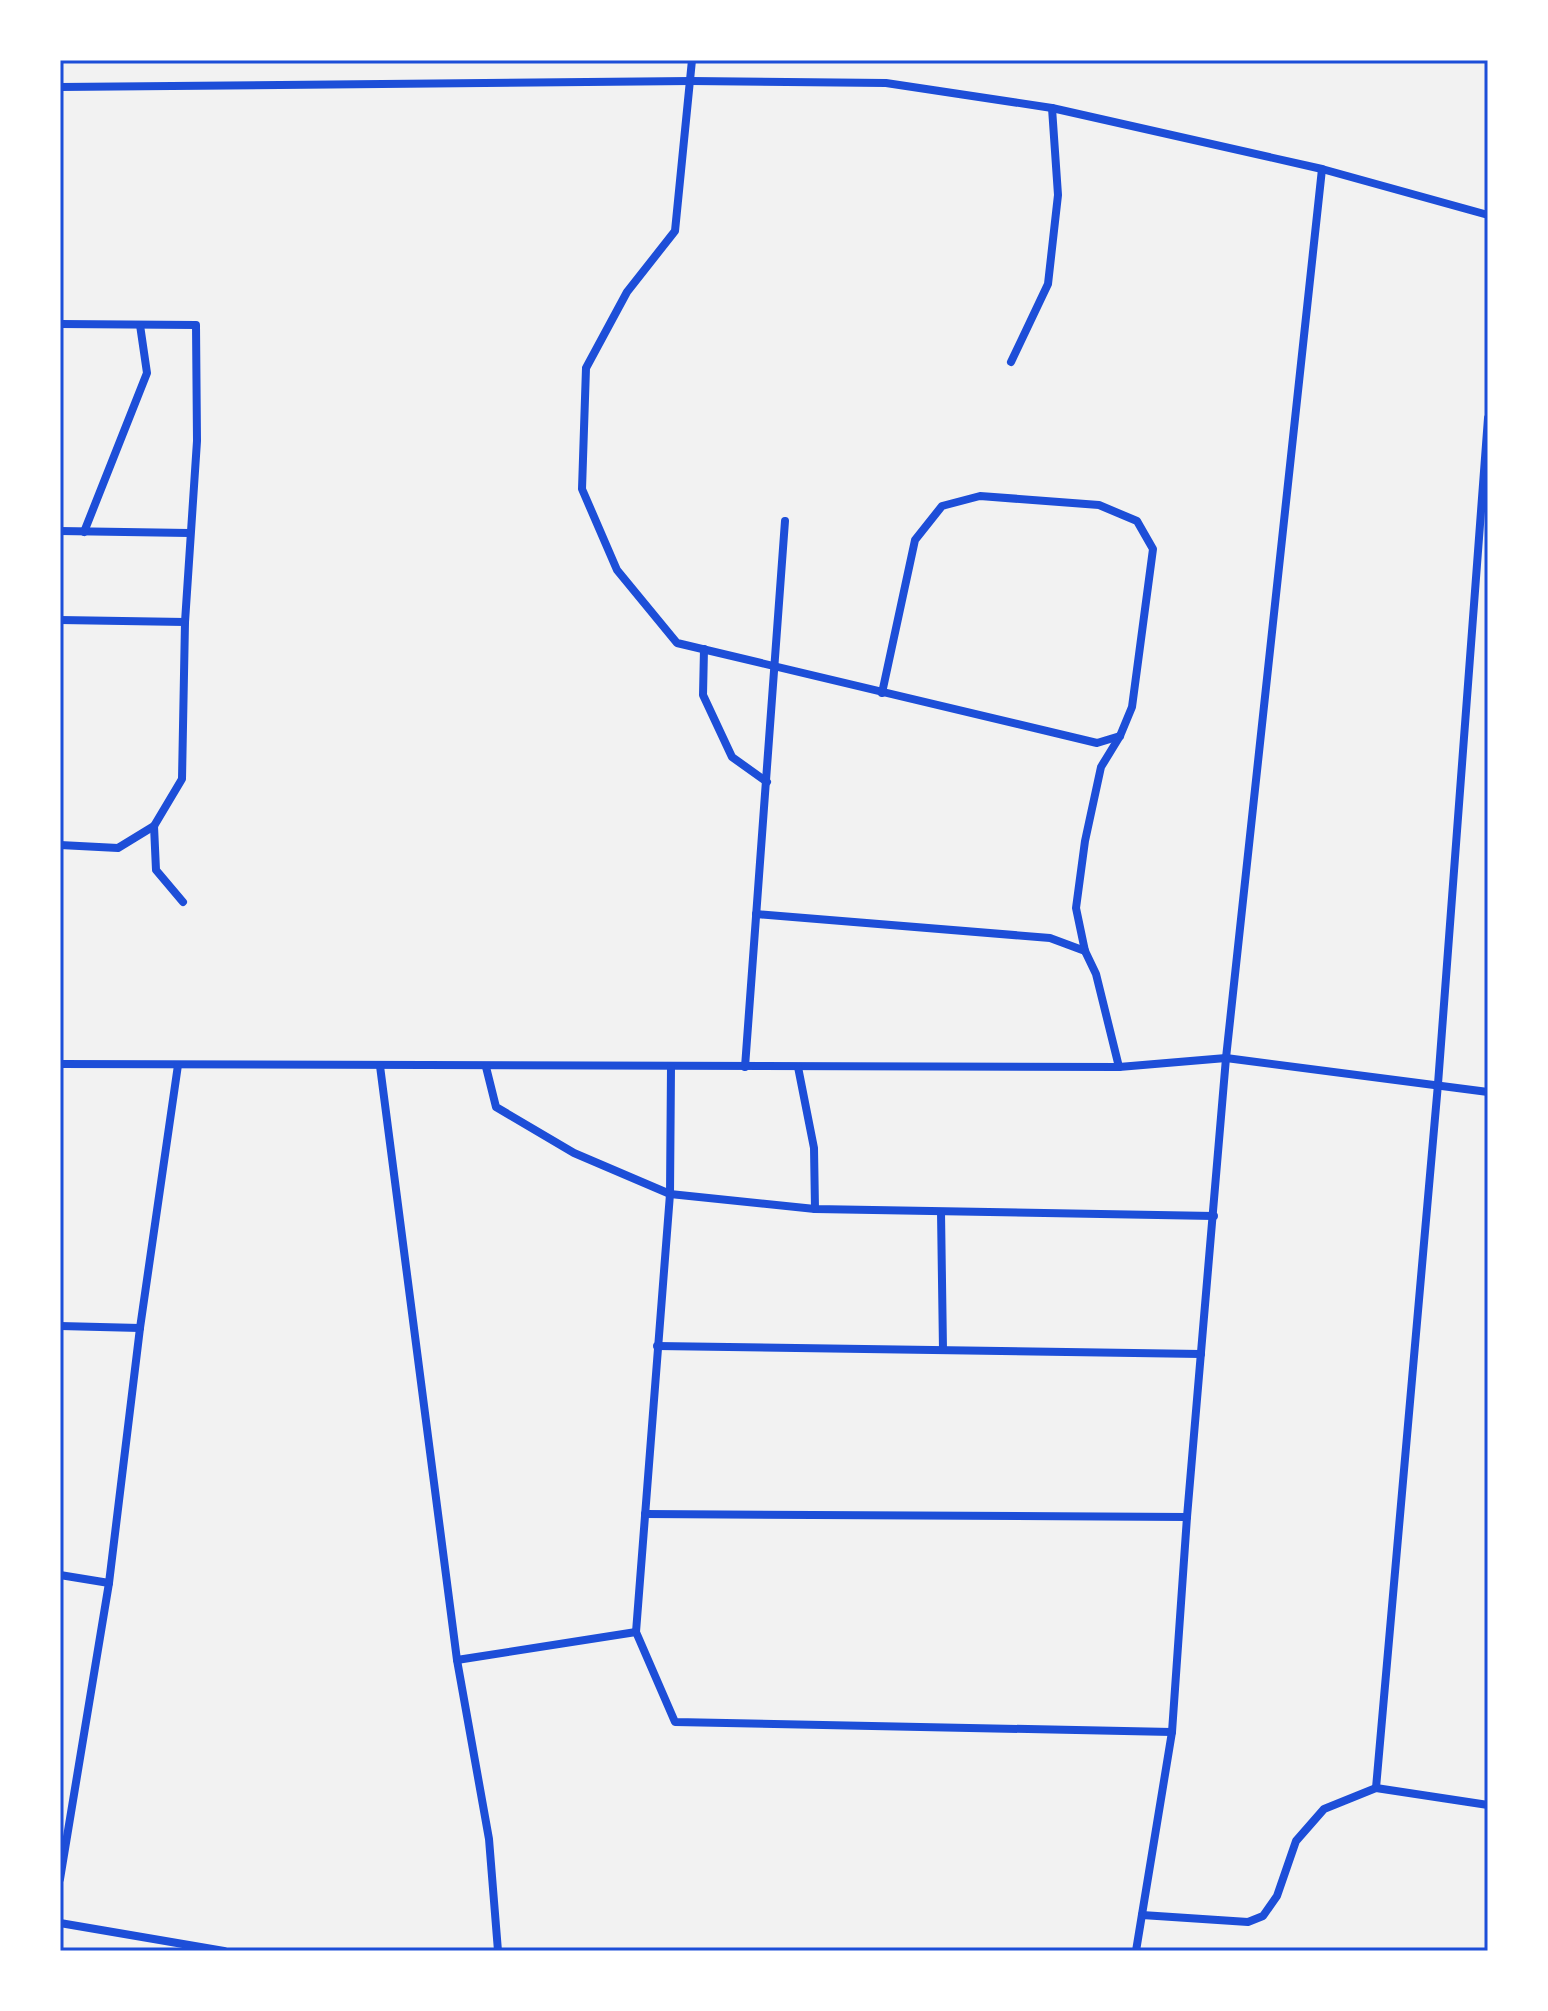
<svg xmlns="http://www.w3.org/2000/svg" width="1548" height="2011" font-family="'Noto Serif',serif">
<style>
.lines{fill:none;stroke-linecap:round;stroke-linejoin:round}
.minor{stroke:#1d4ed8;stroke-width:8}
.neatline{fill:none;stroke:#1d4ed8;stroke-width:3}
</style>
<rect width="100%" height="100%" fill="#f2f2f2"/>
<g class="lines">
<g class="minor">
<path d="M692,60l-17,171 -48,61 -41,76 -4,121 35,81 60,73 420,100 23,-7"/>
<path d="M60,87l631,-6 195,2 166,25 270,61 166,46"/>
<path d="M60,324l136,1 1,116 -12,181 -3,157 -28,47 2,44 27,32"/>
<path d="M1011,362l37,-78 10,-89 -6,-87"/>
<path d="M60,531l129,2"/>
<path d="M84,532l63,-159 -7,-48"/>
<path d="M60,620l125,2"/>
<path d="M704,649l-1,46 29,62 35,25"/>
<path d="M882,693l33,-153 27,-34 38,-10 119,9 38,16 16,28 -21,158 -12,29 -19,31 -16,74 -9,67 9,43 11,23 23,93"/>
<path d="M60,845l58,3 36,-22"/>
<path d="M756,914l294,24 35,13"/>
<path d="M60,1064l1059,3 107,-9 262,34"/>
<path d="M380,1066l77,594 32,179 9,112"/>
<path d="M486,1067l10,40 78,46 96,41 145,15 399,7"/>
<path d="M671,1067l-1,127 -34,438 39,90 497,10"/>
<path d="M745,1067l40,-546"/>
<path d="M798,1067l16,81 1,61"/>
<path d="M941,1212l2,138"/>
<path d="M60,1326l80,2"/>
<path d="M657,1346l544,8"/>
<path d="M645,1514l542,3"/>
<path d="M60,1575l49,8"/>
<path d="M457,1660l179,-28"/>
<path d="M1376,1788l62,-704 50,-666"/>
<path d="M60,1879l49,-296 31,-255 38,-263"/>
<path d="M1142,1915l106,7 15,-6 14,-20 19,-55 28,-32 52,-21 112,17"/>
<path d="M60,1923l164,28"/>
<path d="M1136,1951l36,-219 15,-215 39,-459 96,-889"/>
</g>
</g>
<rect width="1548" height="2011" fill="none" stroke="#ffffff" stroke-width="124"/>
<rect x="62" y="62" width="1424" height="1887" class="neatline"/>
</svg>
